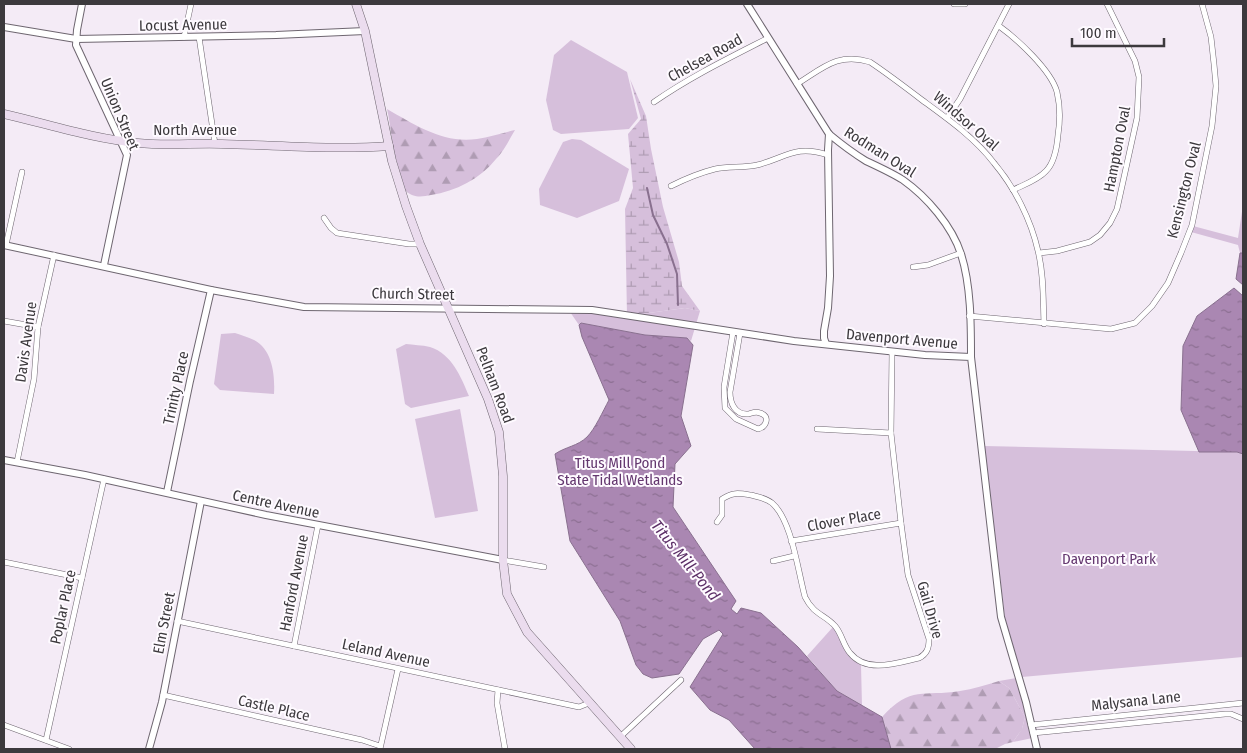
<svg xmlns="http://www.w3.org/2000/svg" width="1247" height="753" font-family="'Fira Sans Condensed',sans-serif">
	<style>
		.green { fill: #d6bfdb }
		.forest { fill: url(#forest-firs) }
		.wetland { fill: url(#wetland-marsh) }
		.water { fill: url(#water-ripples); stroke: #89708f }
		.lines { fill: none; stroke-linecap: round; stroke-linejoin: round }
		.stream { stroke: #89708f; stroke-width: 2 }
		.minor-casing { stroke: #6e6670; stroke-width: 6 }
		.tertiary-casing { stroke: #6e6670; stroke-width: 8 }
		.secondary-casing { stroke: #6e6670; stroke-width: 9 }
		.minor { stroke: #fff; stroke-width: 5 }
		.tertiary { stroke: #fff; stroke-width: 6 }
		.secondary { stroke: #ebdcee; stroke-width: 8 }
		.labels { text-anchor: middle; stroke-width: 4; stroke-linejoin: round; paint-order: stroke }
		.street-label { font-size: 15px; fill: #3c393d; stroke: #fefaff }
		.park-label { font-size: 15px; fill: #64376f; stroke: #fefaff }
		.water-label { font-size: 16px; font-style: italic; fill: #5c2f67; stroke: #fefaff }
	</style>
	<defs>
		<pattern id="forest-firs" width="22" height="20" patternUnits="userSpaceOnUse" patternTransform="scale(1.25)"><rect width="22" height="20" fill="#d6bfdb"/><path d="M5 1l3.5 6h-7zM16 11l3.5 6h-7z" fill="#af9cb3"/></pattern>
		<pattern id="wetland-marsh" width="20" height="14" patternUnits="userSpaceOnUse" patternTransform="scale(1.25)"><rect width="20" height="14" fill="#d6bfdb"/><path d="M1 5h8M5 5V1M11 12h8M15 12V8" fill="none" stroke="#af9cb3"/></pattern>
		<pattern id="water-ripples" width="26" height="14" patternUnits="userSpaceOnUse" patternTransform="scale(1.25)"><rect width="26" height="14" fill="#aa87b2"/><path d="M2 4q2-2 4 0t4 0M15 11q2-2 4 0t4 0" fill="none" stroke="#8c6f92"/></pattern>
	</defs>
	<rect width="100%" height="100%" fill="#f4ebf6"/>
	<g class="green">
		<polygon points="571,40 627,72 638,118 629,129 561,134 553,130 546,100 554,55"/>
		<polygon points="572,139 581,140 629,169 619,201 577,218 540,205 539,189 563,142"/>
		<polygon points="1243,205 1243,253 1240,253 1238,245 1191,232 1193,226 1238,238"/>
		<polygon points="685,308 700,311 691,341 687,338 645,335 581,323 579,325 568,309 627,316"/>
		<path d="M 235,333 C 241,335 248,337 254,340 C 273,350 275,376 274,394 L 220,390 L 214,384 L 221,334 Z"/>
		<path d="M 406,344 C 413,345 422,345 430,347 C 452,354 461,377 469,396 L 411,408 L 405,404 L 396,349 Z"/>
		<polygon points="460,409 478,511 435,518 415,419"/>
		<polygon points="984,446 1237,452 1243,454 1243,657 1022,677 1037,737 1013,742 1022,729 1025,717 1009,688 999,681 1022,677 1005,618"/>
		<polygon points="833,627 838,633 847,652 861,665 862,706 837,691 807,656"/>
	</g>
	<g class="forest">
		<path d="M 387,109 C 415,125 444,144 477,139 C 490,137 502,133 515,130 C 509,140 504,151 496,159 C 480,179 456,191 431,195 C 422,197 413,198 406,191 C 394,177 392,129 387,109 Z"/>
		<path d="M 999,681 L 1009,688 L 1025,717 L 1022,729 L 1013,742 L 1005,744 L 995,749 L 891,749 L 882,717 C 911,685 923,697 960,691 C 973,689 986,685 999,681 Z"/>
	</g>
	<polygon class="wetland" points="630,79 646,116 651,149 663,207 679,262 682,286 700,311 685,308 627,316 625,209 633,188 628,134 641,119"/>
	<g class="water">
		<polygon points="1240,253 1243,253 1243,285 1236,279"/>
		<polygon points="1234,288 1243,296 1243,454 1237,452 1199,452 1181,410 1183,346 1197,316"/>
		<path d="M 581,323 L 645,335 L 687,338 L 693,345 L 681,416 L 691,446 L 675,464 L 673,507 L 736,601 L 731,609 L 737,614 L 741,608 L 761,613 L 798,647 L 837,691 L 882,717 L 891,749 L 755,749 L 729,720 L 710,710 L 690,687 L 723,634 L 719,630 L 703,639 L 679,674 L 652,678 L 643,674 L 636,665 L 620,621 L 570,541 L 555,454 C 565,447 578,446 587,437 C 595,429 603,411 609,400 L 582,337 L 579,325 Z"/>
	</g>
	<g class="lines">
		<polyline class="stream" points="647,188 653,215 667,244 677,274 678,305"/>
		<g class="minor-casing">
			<g id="minor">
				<polyline points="954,4 965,4"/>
				<path d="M 999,26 C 1017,39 1051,70 1057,92 C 1060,105 1060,122 1058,135 C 1057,147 1055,162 1046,171 C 1038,180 1023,185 1013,190"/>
				<polyline points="184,37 191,4"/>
				<polyline points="199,37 215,144"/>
				<path d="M 797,84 C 823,68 838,52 870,62 C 888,74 905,87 922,100 C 948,119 975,138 994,163 C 1015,188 1031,220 1038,251 C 1044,275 1043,300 1044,324"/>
				<path d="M 654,102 C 690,77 729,58 768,38"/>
				<polyline points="947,118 960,99 1009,4"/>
				<path d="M 671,186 C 685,179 699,173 715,169 C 729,166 743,168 757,165 C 786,158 795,144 828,155"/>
				<polyline points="324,218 331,228 337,233 409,244 420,244"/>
				<polyline points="6,245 22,172"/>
				<polyline points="1039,253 1057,251 1090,242 1100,235 1110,223 1117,209 1137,118 1139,77 1135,61 1107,4"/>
				<polyline points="913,267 928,265 961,253"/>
				<polyline points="969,316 1111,329 1135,323 1152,306 1168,283 1181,253 1192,225 1212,126 1216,86 1214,64 1211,37 1202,4"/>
				<polyline points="4,321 38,327"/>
				<path d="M 733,332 L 724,387 L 725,408 L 736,419 L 758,429 C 766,427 771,416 760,413 C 756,411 752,413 748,414 C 735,415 730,403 730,392 L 740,333"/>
				<polyline points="817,429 891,433"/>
				<polyline points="17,462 34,379 38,327 54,255"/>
				<path d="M 717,522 L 722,515 L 722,499 C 733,492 738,493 751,495 C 758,497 766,498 772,503 C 792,520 798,572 805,597 C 814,615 824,614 835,626 C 842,634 843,645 850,653 C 867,674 897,663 919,658 C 927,654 929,648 929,639 L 908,575 L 901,523 L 891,433 L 892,352"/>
				<polyline points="791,541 901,523"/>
				<polyline points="503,560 544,567"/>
				<polyline points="773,561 794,556"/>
				<polyline points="4,562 82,578"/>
				<polyline points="177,621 579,707 589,703"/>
				<polyline points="294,646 318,525"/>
				<polyline points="498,690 497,703 505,749"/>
				<polyline points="163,695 362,740 380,746"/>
				<polyline points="4,725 69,749"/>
				<polyline points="1031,725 1243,703"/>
				<polyline points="1033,733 1225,714 1231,714 1243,719"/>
				<polyline points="620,737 681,680"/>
				<polyline points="46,740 104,479"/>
				<polyline points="380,749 398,669"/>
			</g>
		</g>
		<g class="tertiary-casing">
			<g id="tertiary">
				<polyline points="82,4 77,30 76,45 127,155 104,265"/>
				<path d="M 747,4 L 829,134 C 841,144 853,153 866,161 C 879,167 892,173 903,180 C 927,197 952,226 961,254 C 971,285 971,324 971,357"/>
				<polyline points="4,27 76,39 276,35 365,31"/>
				<polyline points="4,245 211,290 304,307 592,310 794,341 925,355 971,357 1001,617 1026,702 1037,749"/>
				<polyline points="826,344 824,338 824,331 828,308 830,276 828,150 829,134"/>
				<polyline points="4,460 85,475 266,515 503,560"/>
				<polyline points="167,492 190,381 211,290"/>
				<polyline points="149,749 162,702 201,501"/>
			</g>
		</g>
		<g class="secondary-casing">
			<g id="secondary">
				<polyline points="356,4 365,31 392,161 406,206 420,244 488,399 499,432 503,476 503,560 507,594 527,632 631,749"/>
				<path d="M 4,114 C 48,124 93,139 138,143 C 166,146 194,143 222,144 C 277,145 334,150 389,146"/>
			</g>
		</g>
		<use href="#minor" class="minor"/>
		<use href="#tertiary" class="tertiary"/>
		<use href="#secondary" class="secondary"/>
	</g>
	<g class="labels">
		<g class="street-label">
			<text transform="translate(183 25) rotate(-1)" y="5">Locust Avenue</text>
			<text transform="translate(705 58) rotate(-29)" y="5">Chelsea Road</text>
			<text transform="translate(120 114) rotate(67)" y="5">Union Street</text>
			<text transform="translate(966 121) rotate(41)" y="5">Windsor Oval</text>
			<text x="195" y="135">North Avenue</text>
			<text transform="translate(1117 149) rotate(-79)" y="5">Hampton Oval</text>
			<text transform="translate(880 152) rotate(32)" y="5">Rodman Oval</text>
			<text transform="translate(1184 190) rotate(-76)" y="5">Kensington Oval</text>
			<text transform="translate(413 294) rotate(1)" y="5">Church Street</text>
			<text transform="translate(902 339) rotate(5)" y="5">Davenport Avenue</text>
			<text transform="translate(26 342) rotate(-82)" y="5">Davis Avenue</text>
			<text transform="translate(495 385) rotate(69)" y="5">Pelham Road</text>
			<text transform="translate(176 388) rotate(-78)" y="5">Trinity Place</text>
			<text transform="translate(276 504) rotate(12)" y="5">Centre Avenue</text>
			<text transform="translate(844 520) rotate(-10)" y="5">Clover Place</text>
			<text transform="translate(294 583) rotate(-79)" y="5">Hanford Avenue</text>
			<text transform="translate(63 607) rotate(-78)" y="5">Poplar Place</text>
			<text transform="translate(930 610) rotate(74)" y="5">Gail Drive</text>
			<text transform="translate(164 623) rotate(-79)" y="5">Elm Street</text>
			<text transform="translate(386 653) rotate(12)" y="5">Leland Avenue</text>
			<text transform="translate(1136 701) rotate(-6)" y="5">Malysana Lane</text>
			<text transform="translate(274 708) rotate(13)" y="5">Castle Place</text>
		</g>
		<g class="park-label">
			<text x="620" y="468">Titus Mill Pond<tspan x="620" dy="17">State Tidal Wetlands</tspan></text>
			<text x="1109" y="564">Davenport Park</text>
		</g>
		<g class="water-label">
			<text transform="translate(686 560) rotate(51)" y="6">Titus Mill-Pond</text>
		</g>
	</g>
	<rect width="1247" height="753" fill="none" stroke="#3c393d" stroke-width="10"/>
	<path d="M1072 38v8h92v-8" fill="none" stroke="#3c393d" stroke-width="2.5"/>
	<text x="1080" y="38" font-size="15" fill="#3c393d" stroke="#fefaff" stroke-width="4" paint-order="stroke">100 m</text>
</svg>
